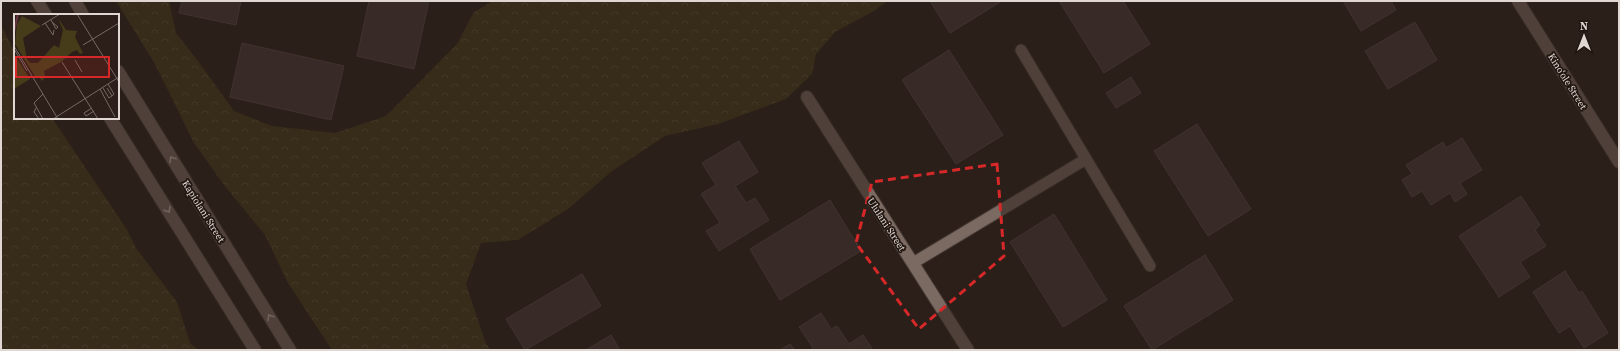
<svg xmlns="http://www.w3.org/2000/svg" width="1620" height="351" font-family="'Source Serif 4',serif">
	<style>
		.forest { fill: url(#forest-crowns) }
		.building { fill: #483836; stroke: #5b4a48 }
		.lines { fill: none; stroke-linecap: round; stroke-linejoin: round }
		.service-casing { stroke: #453a35; stroke-width: 13 }
		.minor-casing { stroke: #453a35; stroke-width: 14 }
		.tertiary-casing { stroke: #453a35; stroke-width: 14 }
		.service { stroke: #7a6a62; stroke-width: 11 }
		.minor { stroke: #7a6a62; stroke-width: 12 }
		.tertiary { stroke: #7a6a62; stroke-width: 12 }
		.oneway { stroke: #c1b6b0 }
		.marked { fill: none; stroke: #d62828; stroke-width: 3; stroke-dasharray: 8 5; stroke-linejoin: round }
		.labels { text-anchor: middle; stroke-width: 3.5; stroke-linejoin: round; paint-order: stroke }
		.street-label { font-size: 10px; fill: #e0d7d2; stroke: #221610 }
		.inset-river { fill: none; stroke: #673541; stroke-width: 2 }
		.inset-road { fill: none; stroke: #746963; stroke-width: 1 }
		.view { fill: #d62828; fill-opacity: 0.15; stroke: #d62828; stroke-width: 2 }
		.inset-edge { fill: none; stroke: #e0d7d2; stroke-width: 2 }
	</style>
	<defs>
		<pattern id="forest-crowns" width="20" height="18" patternUnits="userSpaceOnUse"><rect width="20" height="18" fill="#463c1a"/><path d="M2 6a3 3 0 1 1 6 0M12 15a3 3 0 1 1 6 0" fill="none" stroke="#60573a"/></pattern>
	</defs>
	<rect width="100%" height="100%" fill="#2c1f19"/>
	<g class="forest">
		<polygon points="116,1 169,1 176,33 198,61 234,111 272,126 335,133 386,116 457,44 474,12 493,1 887,1 874,11 835,32 816,54 812,74 786,99 718,124 665,136 612,171 568,209 518,240 481,243 466,284 486,344 491,350 332,350 288,283 265,235 224,185 194,143 155,64"/>
		<polygon points="1,25 15,52 15,118 52,118 126,228 136,248 177,302 190,343 198,350 1,350"/>
	</g>
	<g class="building">
		<polygon points="182,1 241,1 236,25 179,13"/>
		<polygon points="369,1 429,1 414,69 357,56"/>
		<polygon points="930,1 1002,1 950,33"/>
		<polygon points="1059,1 1123,1 1150,44 1104,73"/>
		<polygon points="1343,1 1391,1 1396,10 1361,31"/>
		<polygon points="1415,22 1437,60 1388,89 1365,51"/>
		<polygon points="242,43 344,66 331,120 230,97"/>
		<polygon points="949,50 1003,135 956,164 902,80"/>
		<polygon points="1131,77 1141,93 1116,108 1106,93"/>
		<polygon points="1197,124 1251,209 1208,236 1154,151"/>
		<polygon points="1462,138 1482,170 1460,183 1467,194 1455,202 1450,193 1431,205 1422,191 1412,197 1402,180 1412,174 1406,165 1443,142 1446,148"/>
		<polygon points="739,141 758,172 735,186 746,203 755,198 769,220 719,251 706,231 720,223 701,194 716,185 702,163"/>
		<polygon points="1521,196 1540,225 1535,230 1546,246 1520,262 1530,277 1499,297 1459,236"/>
		<polygon points="830,200 861,251 780,300 750,249"/>
		<polygon points="1054,214 1107,300 1063,327 1010,242"/>
		<polygon points="1205,255 1233,300 1152,350 1124,306"/>
		<polygon points="1565,271 1579,293 1582,291 1608,333 1584,348 1570,326 1559,333 1533,292"/>
		<polygon points="582,274 601,306 525,350 506,319"/>
		<polygon points="821,313 831,329 837,326 849,344 863,335 873,350 810,350 813,348 799,327"/>
		<polygon points="611,335 620,350 586,350"/>
		<polygon points="790,344 795,350 780,350"/>
	</g>
	<g class="lines">
		<g class="service-casing">
			<g id="service">
				<polyline points="1021,50 1150,266"/>
				<polyline points="913,263 1086,159"/>
			</g>
		</g>
		<g class="minor-casing">
			<polyline id="minor" points="807,97 968,350"/>
		</g>
		<g class="tertiary-casing">
			<g id="tertiary">
				<polyline points="37,1 46,15"/>
				<polyline points="75,1 83,15"/>
				<polyline points="1518,1 1619,162"/>
				<polyline points="118,71 290,350"/>
				<polyline points="110,118 255,350"/>
			</g>
		</g>
		<use href="#service" class="service"/>
		<use href="#minor" class="minor"/>
		<use href="#tertiary" class="tertiary"/>
	</g>
	<defs><path id="oneway-chevron" d="M-2-3.5L2.5 0L-2 3.5" fill="none" stroke-width="1.6" stroke-linecap="round" stroke-linejoin="round"/></defs>
	<g class="oneway">
		<use href="#oneway-chevron" transform="translate(172 159) rotate(-122)"/>
		<use href="#oneway-chevron" transform="translate(168 210) rotate(58)"/>
		<use href="#oneway-chevron" transform="translate(270 317) rotate(-122)"/>
	</g>
	<path d="M0 0H1620V351H0ZM 997,164 L 1004,256 L 919,329 L 856,243 L 872,182 Z" fill="#2c1f19" fill-opacity=".55" fill-rule="evenodd"/>
	<path class="marked" d="M 997,164 L 1004,256 L 919,329 L 856,243 L 872,182 Z"/>
	<g class="labels">
		<g class="street-label">
			<text transform="translate(1568 81) rotate(58)" y="4">Kinoʻole Street</text>
			<text transform="translate(204 211) rotate(58)" y="4">Kapiolani Street</text>
			<text transform="translate(887 224) rotate(57)" y="4">Ululani Street</text>
		</g>
	</g>
	<g transform="translate(14 14)">
		<rect width="105" height="105" fill="#2c1f19"/>
		<path d="M 8,2 L 27,12 L 9,24 L 13,45 L 16,49 L 24,49 L 40,31 L 45,34 L 49,16 L 44,4 L 52,16 L 63,17 L 61,23 L 69,39 L 66,40 L 63,36 L 58,38 L 47,48 L 30,57 L 31,63 L 28,67 L 25,63 L 22,64 L 1,30 L 3,10 ZM 0,40 L 16,65 L 0,75 Z" fill="#463c1a"/>
		<path class="inset-river" d="M 0,18 L 4,0"/>
		<path class="inset-road" d="M 63,0 L 105,68M 37,6 L 42,15 L 44,13 L 38,8M 31,9 L 39,21 L 40,16M 28,11 L 46,0M 69,31 L 105,9M 0,32 L 44,105M 0,35 L 13,57M 61,46 L 68,58M 48,48 L 84,105M 94,70 L 100,80 L 98,82M 89,74 L 95,84 L 98,82 L 93,74M 86,75 L 101,103M 22,94 L 20,98 L 25,105M 78,94 L 70,99 L 72,102 L 80,97M 29,105 L 20,89 L 29,80M 39,105 L 105,63"/>
		<path class="view" d="M 2,43 L 95,43 L 95,63 L 2,63 Z"/>
		<rect width="105" height="105" class="inset-edge"/>
	</g>
	<rect width="1620" height="351" fill="none" stroke="#e0d7d2" stroke-width="4"/>
	<g transform="translate(1584 36)" stroke="#221610" stroke-width="3" paint-order="stroke">
	<path d="M0-3L7 15L0 10L-7 15Z" fill="#e0d7d2"/>
	<text y="-6" font-size="11" font-weight="bold" text-anchor="middle" fill="#e0d7d2">N</text>
	</g>
</svg>
